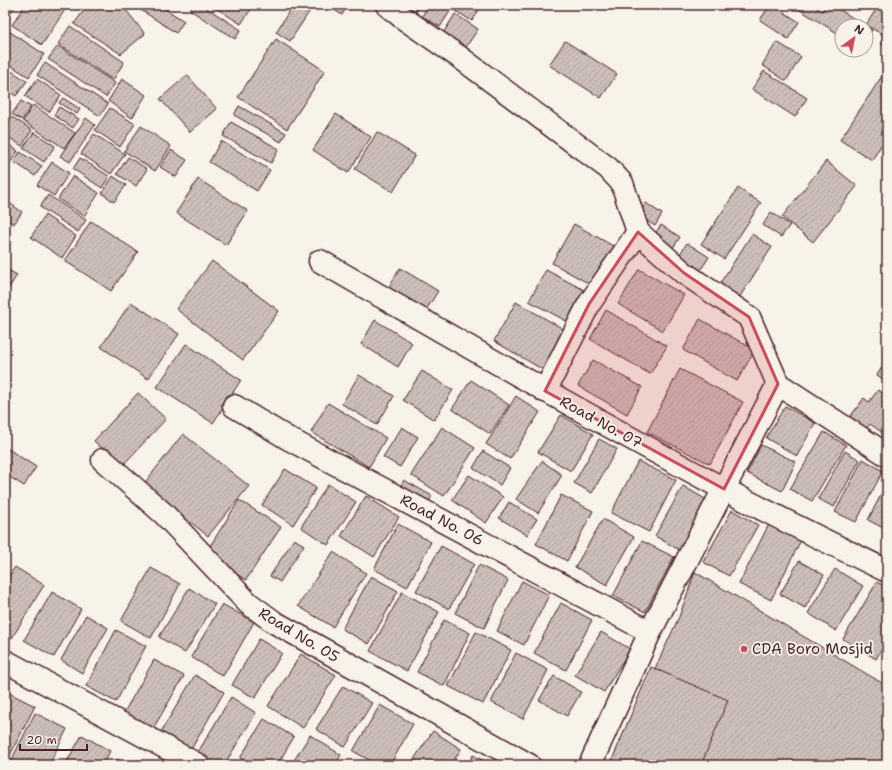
<svg xmlns="http://www.w3.org/2000/svg" width="892" height="770" font-family="'Shantell Sans',sans-serif">
	<style>
		.building { fill: url(#building-hatch); stroke: #4a1f2b }
		.lines { fill: none; stroke-linecap: round; stroke-linejoin: round }
		.minor-casing { stroke: #4a1f2b; stroke-width: 25 }
		.minor { stroke: #f7f3e8; stroke-width: 22 }
		.marked { fill: #d1495b; fill-opacity: 0.2; stroke: #d1495b; stroke-width: 3; stroke-linejoin: round }
		.poi-dot { fill: #d1495b; stroke: #f7f3e8; stroke-width: 1.5 }
		.labels { text-anchor: middle; stroke-width: 3.5; stroke-linejoin: round; paint-order: stroke }
		.street-label { font-size: 15px; fill: #4a1f2b; stroke: #f7f3e8 }
		.poi-label { font-size: 15px; fill: #4a1f2b; stroke: #f7f3e8; text-anchor: start }
	</style>
	<defs>
		<pattern id="building-hatch" width="6" height="6" patternUnits="userSpaceOnUse"><rect width="6" height="6" fill="#ccbfb9"/><path d="M-1 1l2-2M0 6l6-6M5 7l2-2" fill="none" stroke="#b1a49f"/></pattern>
	</defs>
	<rect width="100%" height="100%" fill="#f7f3e8"/>
	<filter id="ink" filterUnits="userSpaceOnUse"><feTurbulence type="fractalNoise" baseFrequency=".025" numOctaves="2"/><feDisplacementMap in="SourceGraphic" scale="8" xChannelSelector="R" yChannelSelector="G"/><feConvolveMatrix kernelMatrix="1 2 1 2 8 2 1 2 1" color-interpolation-filters="sRGB"/></filter>
	<g filter="url(#ink)">
		<g class="building">
			<polygon points="5,5 17,5 6,17 5,16"/>
			<polygon points="25,5 68,5 42,45 12,25"/>
			<polygon points="88,5 122,5 145,34 121,54 74,24"/>
			<polygon points="145,5 159,5 184,21 176,33 141,10"/>
			<polygon points="193,5 202,5 241,30 235,39 190,10"/>
			<polygon points="211,5 245,5 251,9 241,24"/>
			<polygon points="293,5 304,5 311,9 290,41 276,32"/>
			<polygon points="327,5 337,5 345,10 342,15"/>
			<polygon points="406,5 420,5 416,12"/>
			<polygon points="429,5 454,5 440,27 422,16"/>
			<polygon points="460,5 482,5 472,21 456,11"/>
			<polygon points="770,5 773,5 799,22 788,39 760,20"/>
			<polygon points="792,5 812,5 822,11 826,5 832,5 866,26 842,26 842,36"/>
			<polygon points="879,5 887,5 887,47 880,43 885,36 866,25"/>
			<polygon points="455,14 478,29 464,50 442,35"/>
			<polygon points="70,26 124,62 113,80 58,44"/>
			<polygon points="866,26 872,30 866,40"/>
			<polygon points="7,30 44,54 29,77 5,62 5,33"/>
			<polygon points="276,39 325,71 287,129 238,97"/>
			<polygon points="565,41 617,74 601,98 549,65"/>
			<polygon points="777,42 801,57 786,81 762,65"/>
			<polygon points="58,46 115,83 106,97 48,59"/>
			<polygon points="45,63 108,104 100,116 37,75"/>
			<polygon points="5,67 27,81 16,96 5,89"/>
			<polygon points="764,71 807,98 795,117 752,89"/>
			<polygon points="187,75 217,109 190,132 160,99"/>
			<polygon points="882,76 887,79 887,136 872,160 840,140"/>
			<polygon points="37,79 61,95 49,112 25,96"/>
			<polygon points="122,79 146,95 132,118 108,101"/>
			<polygon points="63,98 80,109 77,114 59,103"/>
			<polygon points="21,101 31,107 22,120 12,114"/>
			<polygon points="33,105 75,133 64,148 23,121"/>
			<polygon points="239,106 286,133 281,142 234,115"/>
			<polygon points="59,107 79,119 73,128 54,115"/>
			<polygon points="110,108 135,124 120,147 95,130"/>
			<polygon points="336,114 371,137 348,173 313,150"/>
			<polygon points="12,117 32,130 22,146 5,135 5,127"/>
			<polygon points="86,118 95,125 70,162 60,156"/>
			<polygon points="231,122 279,149 271,163 223,136"/>
			<polygon points="141,126 171,146 155,171 124,151"/>
			<polygon points="34,132 55,146 44,162 23,148"/>
			<polygon points="377,132 415,155 393,192 355,169"/>
			<polygon points="94,134 125,154 111,174 81,154"/>
			<polygon points="221,141 270,170 257,191 209,162"/>
			<polygon points="5,142 18,151 5,171"/>
			<polygon points="171,150 187,160 176,177 160,167"/>
			<polygon points="20,152 42,166 35,176 14,162"/>
			<polygon points="128,157 147,169 136,186 117,174"/>
			<polygon points="80,158 109,176 102,188 73,169"/>
			<polygon points="826,161 857,186 813,242 782,217"/>
			<polygon points="52,162 69,173 54,196 37,185"/>
			<polygon points="73,176 99,193 84,216 58,199"/>
			<polygon points="113,176 126,185 114,202 102,193"/>
			<polygon points="198,179 248,211 226,245 176,213"/>
			<polygon points="738,188 761,203 724,259 701,244"/>
			<polygon points="48,195 86,220 78,232 40,207"/>
			<polygon points="8,202 22,212 14,224 5,218 5,207"/>
			<polygon points="646,203 662,214 655,226 638,215"/>
			<polygon points="771,212 790,225 781,237 763,225"/>
			<polygon points="45,215 76,236 62,258 31,237"/>
			<polygon points="91,221 138,252 111,291 65,261"/>
			<polygon points="574,224 615,247 593,286 552,263"/>
			<polygon points="661,225 680,237 673,248 654,235"/>
			<polygon points="752,234 772,247 737,301 717,288"/>
			<polygon points="687,243 709,257 700,271 678,257"/>
			<polygon points="212,261 279,311 243,360 176,309"/>
			<polygon points="5,268 17,275 5,294"/>
			<polygon points="400,268 438,291 423,315 386,292"/>
			<polygon points="639,269 684,295 663,331 618,304"/>
			<polygon points="546,270 586,291 570,323 529,301"/>
			<polygon points="131,302 179,334 148,379 101,347"/>
			<polygon points="516,302 567,331 545,371 494,341"/>
			<polygon points="606,310 667,346 650,374 590,339"/>
			<polygon points="700,319 755,350 737,381 683,350"/>
			<polygon points="375,320 412,343 398,367 361,344"/>
			<polygon points="186,344 241,380 213,423 157,387"/>
			<polygon points="593,360 642,387 627,414 578,386"/>
			<polygon points="887,360 887,382 877,375"/>
			<polygon points="680,369 743,402 710,464 647,432"/>
			<polygon points="422,371 453,390 434,420 403,400"/>
			<polygon points="359,375 394,396 377,425 342,404"/>
			<polygon points="471,380 509,405 490,434 452,409"/>
			<polygon points="878,390 887,396 887,436 870,424 863,433 847,421 864,398 869,402"/>
			<polygon points="138,393 166,419 121,467 94,441"/>
			<polygon points="516,396 540,412 510,459 486,444"/>
			<polygon points="328,403 386,438 369,467 311,432"/>
			<polygon points="785,406 815,423 797,456 766,438"/>
			<polygon points="561,415 593,434 571,471 538,452"/>
			<polygon points="402,427 418,437 400,467 383,457"/>
			<polygon points="442,427 475,448 444,496 411,475"/>
			<polygon points="824,432 846,445 812,501 790,489"/>
			<polygon points="183,434 249,486 208,536 143,485"/>
			<polygon points="599,439 617,449 592,493 574,483"/>
			<polygon points="761,445 796,462 782,491 747,473"/>
			<polygon points="5,447 36,467 24,486 5,474"/>
			<polygon points="483,451 510,468 500,485 473,468"/>
			<polygon points="845,451 860,460 834,507 818,499"/>
			<polygon points="863,459 883,471 856,522 835,512"/>
			<polygon points="542,461 562,475 538,513 516,499"/>
			<polygon points="638,461 676,480 649,532 611,513"/>
			<polygon points="285,469 316,488 293,525 262,505"/>
			<polygon points="469,475 503,497 486,523 452,500"/>
			<polygon points="404,480 432,496 426,506 398,490"/>
			<polygon points="887,483 887,530 868,520"/>
			<polygon points="328,484 356,502 328,545 301,527"/>
			<polygon points="683,486 712,503 683,552 655,536"/>
			<polygon points="561,495 593,511 567,561 536,544"/>
			<polygon points="366,496 399,517 374,557 341,536"/>
			<polygon points="239,500 281,527 246,580 205,554"/>
			<polygon points="509,502 537,519 527,535 499,518"/>
			<polygon points="732,510 758,525 729,576 703,562"/>
			<polygon points="603,519 634,537 607,585 575,567"/>
			<polygon points="770,522 802,538 771,600 739,584"/>
			<polygon points="398,524 431,542 407,587 374,569"/>
			<polygon points="294,539 304,545 280,582 270,576"/>
			<polygon points="642,541 674,557 645,612 613,596"/>
			<polygon points="441,546 474,564 449,609 416,591"/>
			<polygon points="333,552 366,573 333,627 298,606"/>
			<polygon points="799,561 824,575 805,608 780,594"/>
			<polygon points="479,565 508,580 484,628 455,613"/>
			<polygon points="15,567 44,585 12,638 5,633 5,582"/>
			<polygon points="151,568 180,584 151,638 121,621"/>
			<polygon points="835,569 863,586 836,631 808,613"/>
			<polygon points="695,572 887,686 887,765 610,765 679,617"/>
			<polygon points="371,576 398,591 369,644 342,629"/>
			<polygon points="522,581 549,595 524,645 497,631"/>
			<polygon points="877,582 887,588 887,640 876,659 843,639"/>
			<polygon points="189,588 215,604 185,653 159,637"/>
			<polygon points="52,592 81,609 54,657 24,640"/>
			<polygon points="402,592 439,612 407,671 370,651"/>
			<polygon points="561,603 592,620 566,670 534,653"/>
			<polygon points="222,604 254,622 223,676 191,657"/>
			<polygon points="86,615 108,628 82,673 61,660"/>
			<polygon points="444,620 470,633 444,686 417,672"/>
			<polygon points="116,630 146,646 116,702 86,686"/>
			<polygon points="476,632 511,650 483,704 448,686"/>
			<polygon points="601,632 630,649 604,692 575,675"/>
			<polygon points="259,639 282,653 255,698 232,685"/>
			<polygon points="516,653 548,670 523,719 491,702"/>
			<polygon points="301,654 336,675 303,728 268,706"/>
			<polygon points="154,660 184,676 151,732 122,716"/>
			<polygon points="651,667 728,700 701,765 623,765 612,760"/>
			<polygon points="195,675 224,692 189,753 159,735"/>
			<polygon points="554,676 581,692 567,716 539,700"/>
			<polygon points="343,686 372,703 345,747 316,729"/>
			<polygon points="5,691 35,706 7,761 5,760"/>
			<polygon points="231,697 256,713 224,765 215,765 197,754"/>
			<polygon points="380,705 413,724 390,765 378,765 353,751"/>
			<polygon points="35,713 67,729 49,765 9,765"/>
			<polygon points="264,719 294,737 277,765 252,765 240,758"/>
			<polygon points="433,731 461,749 451,765 410,765"/>
			<polygon points="82,735 110,751 103,765 65,765"/>
			<polygon points="310,735 341,755 335,765 291,765"/>
			<polygon points="473,755 491,765 467,765"/>
			<polygon points="117,759 128,765 114,765"/>
		</g>
		<g class="lines">
			<g class="minor-casing">
				<g id="minor">
					<polyline points="387,5 403,18 458,56 608,168 622,183 638,232 684,273 749,317 778,384 887,455"/>
					<path d="M 320,261 C 453,338 586,415 722,488 C 776,517 832,544 887,571"/>
					<polyline points="545,391 589,304 638,232"/>
					<polyline points="234,406 289,439 650,632"/>
					<polyline points="103,460 164,514 248,603 274,622 529,765"/>
					<polyline points="5,661 198,765"/>
					<polyline points="590,765 650,632 778,384"/>
				</g>
			</g>
			<use href="#minor" class="minor"/>
		</g>
	</g>
	<path class="marked" d="M 638,232 L 684,273 L 749,317 L 778,384 L 724,489 L 545,391 L 589,304 Z"/>
	<circle class="poi-dot" cx="744" cy="649" r="4"/>
	<g class="labels">
		<g class="street-label">
			<text transform="translate(601 422) rotate(29)" y="5">Road No. 07</text>
			<text transform="translate(442 520) rotate(28)" y="5">Road No. 06</text>
			<text transform="translate(299 635) rotate(31)" y="5">Road No. 05</text>
		</g>
		<g class="poi-label">
			<text x="752" y="654">CDA Boro Mosjid</text>
		</g>
	</g>
	<rect width="892" height="770" fill="none" stroke="#f7f3e8" stroke-width="20"/>
	<rect x="10" y="10" width="872" height="750" fill="none" stroke="#4a1f2b" stroke-width="1.5" filter="url(#ink)"/>
	<g transform="translate(854 38) rotate(33)"><circle r="19" fill="#f7f3e8" stroke="#b29e9c"/>
	<path d="M0-3L7 15L0 10L-7 15Z" fill="#d1495b"/>
	<text y="-6" font-size="11" font-weight="bold" text-anchor="middle" fill="#4a1f2b">N</text>
	</g>
	<path d="M20 744v6h67v-6" fill="none" stroke="#4a1f2b" stroke-width="2"/>
	<text x="26" y="744" font-size="12" fill="#4a1f2b" stroke="#f7f3e8" stroke-width="3" paint-order="stroke">20 m</text>
</svg>
